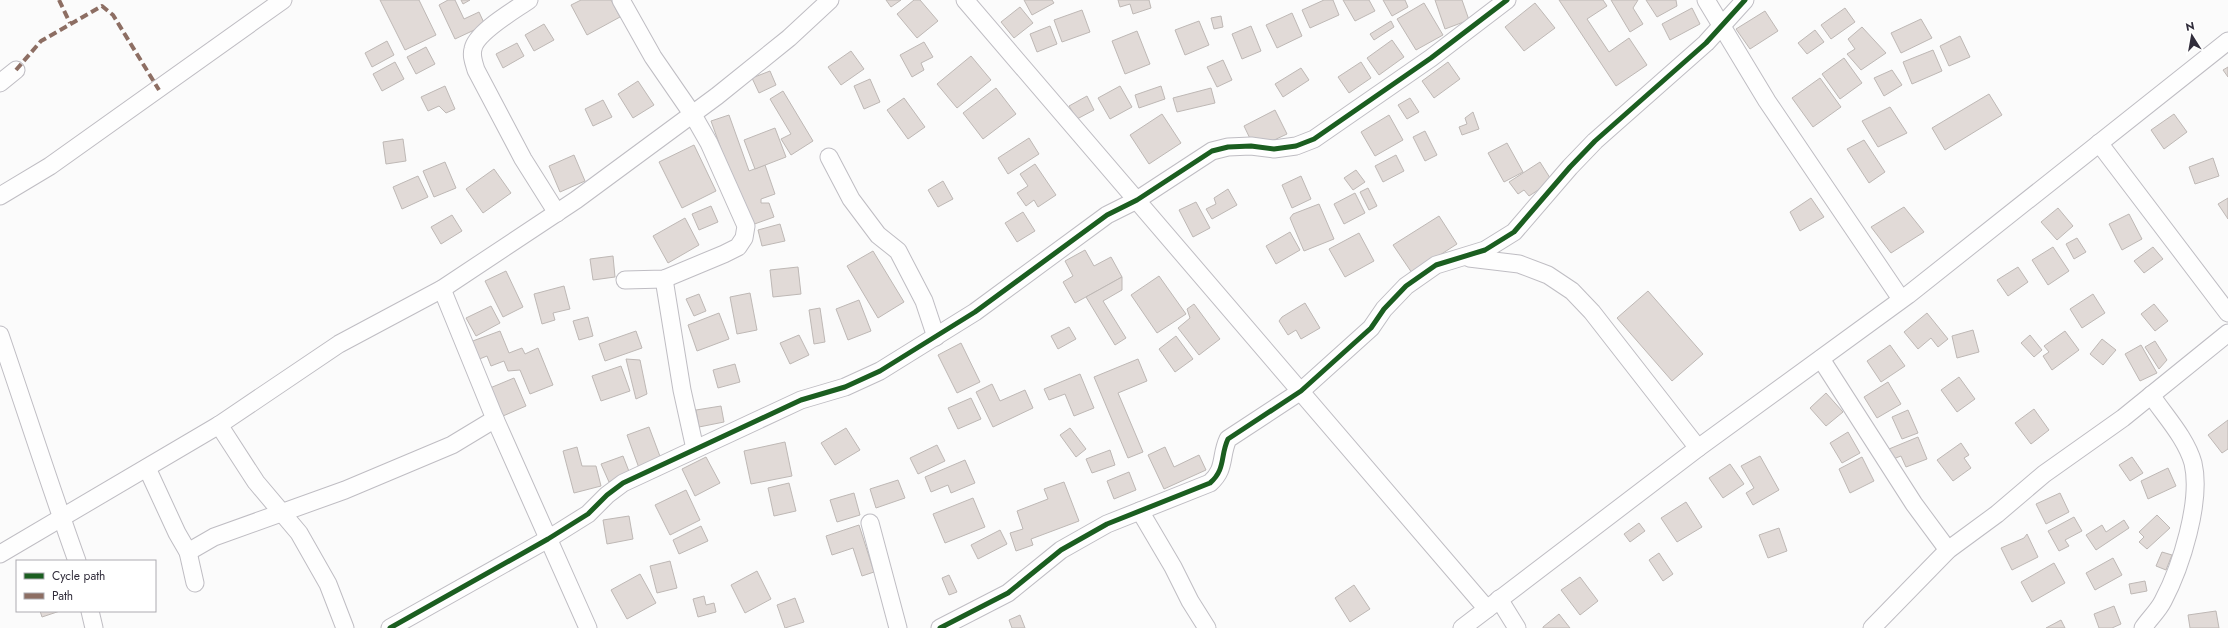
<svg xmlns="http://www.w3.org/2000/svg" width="2228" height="628" font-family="Jost,sans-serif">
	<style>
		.building { fill: #e1dad7; stroke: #beb8b5 }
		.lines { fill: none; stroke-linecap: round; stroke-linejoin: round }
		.street-casing { stroke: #bfbdc3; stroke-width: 19 }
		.street { stroke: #fefefe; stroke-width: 17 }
		.quiet { stroke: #8d6e63; stroke-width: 4; stroke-dasharray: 8 4; stroke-linecap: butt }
		.cycleway-casing { stroke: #fff; stroke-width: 8 }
		.cycleway { stroke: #1b5e20; stroke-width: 5 }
	</style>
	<rect width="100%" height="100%" fill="#fbfbfb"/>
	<g class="building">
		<polygon points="380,0 419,0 436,35 405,50"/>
		<polygon points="448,0 455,0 464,19 479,12 485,25 455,39 439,5"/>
		<polygon points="461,0 470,0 463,4"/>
		<polygon points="581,0 611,0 620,17 587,35 571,5"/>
		<polygon points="886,0 901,0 891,7"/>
		<polygon points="914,0 920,0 938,21 917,38 897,14"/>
		<polygon points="1024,0 1052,0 1054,3 1032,15"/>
		<polygon points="1118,0 1149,0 1151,8 1133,14 1130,4 1120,7"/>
		<polygon points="1324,0 1333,0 1339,15 1310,28 1302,10"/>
		<polygon points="1343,0 1369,0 1375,11 1355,21"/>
		<polygon points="1383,0 1405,0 1408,7 1392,16"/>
		<polygon points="1435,0 1462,0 1469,20 1445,29"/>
		<polygon points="1559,0 1603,0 1607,6 1587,19 1609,52 1629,38 1647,65 1616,86"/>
		<polygon points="1611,0 1638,0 1633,8 1643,24 1630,32"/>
		<polygon points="1646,0 1676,0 1677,6 1657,17"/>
		<polygon points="1424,3 1443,35 1416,50 1397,19"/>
		<polygon points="1535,3 1555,28 1524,51 1505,27"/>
		<polygon points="1020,7 1033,23 1014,38 1001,22"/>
		<polygon points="1692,8 1700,24 1670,40 1662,24"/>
		<polygon points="1845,8 1855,22 1831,39 1821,25"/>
		<polygon points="1082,10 1090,32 1062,42 1054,20"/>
		<polygon points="1765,11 1778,31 1750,49 1736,29"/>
		<polygon points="1292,13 1302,36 1277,48 1266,25"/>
		<polygon points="1221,16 1223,27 1214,29 1211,18"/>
		<polygon points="1921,19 1932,38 1901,53 1891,33"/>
		<polygon points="1199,21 1209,45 1185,55 1175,30"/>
		<polygon points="1391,21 1394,27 1374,40 1370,34"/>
		<polygon points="544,24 554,40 534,51 525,35"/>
		<polygon points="1050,26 1057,44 1037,52 1030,34"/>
		<polygon points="1251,26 1261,51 1242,59 1232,34"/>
		<polygon points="1862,27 1886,53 1861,70 1847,54 1855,49 1848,39"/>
		<polygon points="1815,30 1824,42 1807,54 1798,43"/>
		<polygon points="1137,31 1150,64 1125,74 1112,41"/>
		<polygon points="1960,36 1970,57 1949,66 1940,46"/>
		<polygon points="1392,40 1404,57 1379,75 1367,58"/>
		<polygon points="387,41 394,55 372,67 365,53"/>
		<polygon points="924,42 933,57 921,63 924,70 912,77 900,55"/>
		<polygon points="517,43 524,56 503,68 496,54"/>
		<polygon points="426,47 435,64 416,74 407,57"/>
		<polygon points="1933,50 1942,71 1912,84 1903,62"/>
		<polygon points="851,51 864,69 841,85 828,67"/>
		<polygon points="971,56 991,80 957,108 937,84"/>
		<polygon points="1844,58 1862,83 1840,99 1822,74"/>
		<polygon points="1223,60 1232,80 1217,87 1207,67"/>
		<polygon points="395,62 404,79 382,91 373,74"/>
		<polygon points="1361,62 1371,78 1349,93 1338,77"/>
		<polygon points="1448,62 1460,79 1434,98 1422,81"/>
		<polygon points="2228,67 2228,77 2223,70"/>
		<polygon points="1301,68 1309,80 1283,97 1275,84"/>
		<polygon points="1892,70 1902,85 1884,96 1874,78"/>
		<polygon points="770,71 776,85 759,93 752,78"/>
		<polygon points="1820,78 1841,107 1813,127 1792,98"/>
		<polygon points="870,79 880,102 864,109 854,86"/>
		<polygon points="638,81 654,105 633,118 618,94"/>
		<polygon points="445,86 455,109 446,113 439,106 428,111 421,97"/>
		<polygon points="1120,86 1132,107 1110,119 1098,98"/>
		<polygon points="1161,86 1165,99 1139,108 1135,95"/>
		<polygon points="996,88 1016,114 983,139 963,113"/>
		<polygon points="1211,88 1215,103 1177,112 1173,98"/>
		<polygon points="783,91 813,141 791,155 781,139 791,134 770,99"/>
		<polygon points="1989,94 2002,115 1945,150 1932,128"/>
		<polygon points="1087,96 1094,110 1077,119 1069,106"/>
		<polygon points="904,98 925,127 908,139 887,110"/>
		<polygon points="1410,98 1419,112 1407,119 1398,105"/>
		<polygon points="603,100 612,117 593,126 585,109"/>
		<polygon points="1890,107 1907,133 1878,147 1862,121"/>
		<polygon points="1275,110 1287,134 1255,149 1244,126"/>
		<polygon points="1473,112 1479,129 1462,135 1459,127 1467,124 1465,118"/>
		<polygon points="1162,114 1181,143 1149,164 1130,135"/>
		<polygon points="2174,114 2187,132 2164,149 2151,130"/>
		<polygon points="729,115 749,171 765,165 775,194 761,199 761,203 769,203 774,217 749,226 711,121"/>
		<polygon points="1389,115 1403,140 1375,156 1361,132"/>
		<polygon points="775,128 786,157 755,169 744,140"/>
		<polygon points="1425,131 1437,155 1425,161 1413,137"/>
		<polygon points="1029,138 1039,154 1008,174 998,158"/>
		<polygon points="403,139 406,161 386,164 383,142"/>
		<polygon points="1864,140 1885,172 1869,183 1847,149"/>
		<polygon points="1507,143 1523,172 1504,182 1488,153"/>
		<polygon points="694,145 716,191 682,208 659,162"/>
		<polygon points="574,155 585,181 560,192 549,166"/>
		<polygon points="1396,155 1404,171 1383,182 1375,166"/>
		<polygon points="2213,158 2219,176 2195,184 2189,167"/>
		<polygon points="445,162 456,188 434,197 423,171"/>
		<polygon points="1540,162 1552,181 1529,196 1524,190 1518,194 1509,182"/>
		<polygon points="1035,164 1056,195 1038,207 1034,200 1026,206 1017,193 1028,186 1020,174"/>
		<polygon points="494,169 511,193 483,213 466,189"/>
		<polygon points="1356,170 1365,182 1353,190 1344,178"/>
		<polygon points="418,176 428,197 402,209 393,187"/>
		<polygon points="1301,176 1311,199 1292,208 1282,185"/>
		<polygon points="943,181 953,199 938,207 928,190"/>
		<polygon points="1368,188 1377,206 1369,210 1360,192"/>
		<polygon points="1228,189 1237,205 1212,219 1206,209 1216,204 1214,198"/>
		<polygon points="1355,193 1365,213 1344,224 1334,204"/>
		<polygon points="1811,198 1824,217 1800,231 1790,212"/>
		<polygon points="2228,198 2228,219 2218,204"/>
		<polygon points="1196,202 1210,228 1193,237 1179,210"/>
		<polygon points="1319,204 1334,239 1304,251 1290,218 1293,214"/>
		<polygon points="711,206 718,222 699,230 692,214"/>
		<polygon points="1904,207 1924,232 1891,253 1871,227"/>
		<polygon points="2058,208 2073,226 2057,240 2041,222"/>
		<polygon points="1023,212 1035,231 1017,242 1005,223"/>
		<polygon points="2129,214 2142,239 2122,250 2109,224"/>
		<polygon points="452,215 462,231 441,244 431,227"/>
		<polygon points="1439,216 1457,244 1412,273 1393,245"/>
		<polygon points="685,218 699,245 668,263 653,236"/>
		<polygon points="780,224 785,241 762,246 758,230"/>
		<polygon points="1290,232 1300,250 1276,264 1266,246"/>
		<polygon points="1359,233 1374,261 1345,277 1329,249"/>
		<polygon points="2077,238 2086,252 2074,259 2066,244"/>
		<polygon points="2053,247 2069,271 2048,285 2032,260"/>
		<polygon points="2153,247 2163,259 2144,273 2134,261"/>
		<polygon points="1085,250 1094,266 1111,257 1122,277 1075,303 1063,282 1073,276 1065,261"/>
		<polygon points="873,251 904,302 878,318 847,266"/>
		<polygon points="613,256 615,277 593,280 590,259"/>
		<polygon points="798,267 801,294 773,297 770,270"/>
		<polygon points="2018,267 2028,282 2008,296 1997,280"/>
		<polygon points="506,271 523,307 503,317 485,281"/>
		<polygon points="1159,276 1186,314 1157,333 1131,295"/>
		<polygon points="1122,277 1122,290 1103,301 1126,338 1115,345 1086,297"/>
		<polygon points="564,286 570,309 553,313 555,320 542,324 534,294"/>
		<polygon points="1648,291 1703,354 1672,381 1617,318"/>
		<polygon points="750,293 757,330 737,334 730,297"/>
		<polygon points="699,294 706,311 694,316 686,299"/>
		<polygon points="2093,294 2105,313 2082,328 2070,309"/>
		<polygon points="859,300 871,331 848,340 836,309"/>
		<polygon points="1305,303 1320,328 1301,339 1296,330 1288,335 1279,321 1282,317"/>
		<polygon points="1194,304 1220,339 1199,355 1178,328 1190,318 1187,309"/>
		<polygon points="2154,304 2168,321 2155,331 2141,314"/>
		<polygon points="491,306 500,323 476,336 466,318"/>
		<polygon points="820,308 825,342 814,344 809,310"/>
		<polygon points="719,313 729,339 697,351 688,325"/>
		<polygon points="1927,313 1948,339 1938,347 1931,338 1918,349 1904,332"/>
		<polygon points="588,317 593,336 579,340 573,321"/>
		<polygon points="1069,327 1076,339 1058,349 1051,336"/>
		<polygon points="1973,330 1979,352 1957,358 1952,336"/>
		<polygon points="500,331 509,353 522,348 525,354 538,348 553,385 530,394 520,370 508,371 504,361 491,366 487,356 477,360 470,342"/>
		<polygon points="636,331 642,348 605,361 599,344"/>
		<polygon points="2065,331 2079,350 2052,370 2043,356 2049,352 2044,346"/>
		<polygon points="799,335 809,355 790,364 780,343"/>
		<polygon points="2030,335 2042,350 2034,357 2021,343"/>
		<polygon points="1176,336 1193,359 1175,372 1159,349"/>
		<polygon points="2102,339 2116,350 2103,365 2090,354"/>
		<polygon points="2155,341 2167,360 2159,369 2145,347"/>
		<polygon points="961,343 980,382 957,393 938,355"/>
		<polygon points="1890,345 1905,366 1881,382 1867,361"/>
		<polygon points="2141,345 2157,373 2140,381 2125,354"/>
		<polygon points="626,359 640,360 647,394 636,399"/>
		<polygon points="1138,359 1147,381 1118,393 1143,452 1128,458 1094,377"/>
		<polygon points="735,364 740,382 718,388 713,370"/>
		<polygon points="621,366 630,391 601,401 592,376"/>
		<polygon points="1080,374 1094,408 1074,416 1065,394 1049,400 1044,389"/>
		<polygon points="1959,377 1975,399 1957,412 1941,390"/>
		<polygon points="514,378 526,406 503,416 490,388"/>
		<polygon points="1888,382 1901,404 1877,418 1864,397"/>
		<polygon points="992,384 1000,401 1025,390 1033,408 993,427 976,392"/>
		<polygon points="1826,393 1843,412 1826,426 1810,408"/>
		<polygon points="971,398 981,419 958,429 948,408"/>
		<polygon points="721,406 724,422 699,427 696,410"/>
		<polygon points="2034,409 2049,430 2031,444 2015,423"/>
		<polygon points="1908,410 1918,433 1902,439 1892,417"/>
		<polygon points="2228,420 2228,449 2222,453 2208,435"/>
		<polygon points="649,427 661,459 639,468 627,435"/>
		<polygon points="846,428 860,450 835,465 821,443"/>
		<polygon points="1070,428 1086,449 1076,457 1060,435"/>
		<polygon points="1848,432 1860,453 1842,463 1830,443"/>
		<polygon points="1918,437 1927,459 1906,467 1901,456 1893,459 1889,449"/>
		<polygon points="785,442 792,476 751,484 744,451"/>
		<polygon points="1961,443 1969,455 1964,458 1971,468 1953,481 1937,460"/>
		<polygon points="937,445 945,461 918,474 910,458"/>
		<polygon points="577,447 582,466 596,466 601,486 574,493 563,451"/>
		<polygon points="1165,447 1174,467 1199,455 1206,470 1164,489 1148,455"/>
		<polygon points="1110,450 1115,465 1092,473 1086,459"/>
		<polygon points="623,456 630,474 609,482 601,464"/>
		<polygon points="1760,456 1779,490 1753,505 1746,493 1754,488 1741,466"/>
		<polygon points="706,457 720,483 695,496 682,469"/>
		<polygon points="1862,457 1874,481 1850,493 1839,469"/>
		<polygon points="2132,457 2143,473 2130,481 2119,465"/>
		<polygon points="965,460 975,483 951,493 948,485 931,492 925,477"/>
		<polygon points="1730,464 1744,484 1723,498 1709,478"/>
		<polygon points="2168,468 2176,486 2148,499 2141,481"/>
		<polygon points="1129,472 1136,490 1114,499 1107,481"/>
		<polygon points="898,480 905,498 876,508 870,489"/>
		<polygon points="1064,482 1079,521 1031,539 1033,545 1016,551 1010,533 1023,529 1017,511 1048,499 1044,489"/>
		<polygon points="789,483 796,511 774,516 768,488"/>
		<polygon points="686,490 700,520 670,535 655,505"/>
		<polygon points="854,493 860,515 837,522 830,500"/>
		<polygon points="2060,493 2069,512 2046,524 2036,504"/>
		<polygon points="973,498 985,527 945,543 933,514"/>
		<polygon points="1686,502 1702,527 1677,542 1661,518"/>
		<polygon points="2157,515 2170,528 2147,549 2139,542 2144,537 2139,532"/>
		<polygon points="629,516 633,539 607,544 603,520"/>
		<polygon points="2074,517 2082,531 2065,540 2069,546 2059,551 2048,531"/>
		<polygon points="2124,520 2129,528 2096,550 2086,535 2102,525 2106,532"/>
		<polygon points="1639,523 1645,531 1630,542 1624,534"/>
		<polygon points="859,525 874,572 862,576 853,548 832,555 826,536"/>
		<polygon points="701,526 708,541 679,554 673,540"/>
		<polygon points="1779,528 1787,551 1768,558 1759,535"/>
		<polygon points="1000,530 1007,544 978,559 971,545"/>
		<polygon points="2027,534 2038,557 2012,570 2001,548 2024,538"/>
		<polygon points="2162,552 2172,555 2166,570 2156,566"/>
		<polygon points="1659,553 1673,574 1663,581 1649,560"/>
		<polygon points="2113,558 2122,575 2095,590 2086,573"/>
		<polygon points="670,561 677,588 657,593 650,566"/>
		<polygon points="2054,563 2065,583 2032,602 2021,582"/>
		<polygon points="757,571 771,599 745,613 731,585"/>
		<polygon points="640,574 656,603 627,619 611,590"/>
		<polygon points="949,575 957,592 949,595 942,578"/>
		<polygon points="1580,577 1598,601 1580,615 1561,590"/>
		<polygon points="2145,581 2147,591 2131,594 2129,584"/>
		<polygon points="1354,585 1370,609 1350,622 1335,598"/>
		<polygon points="704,596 706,605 714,603 716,612 698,617 693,599"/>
		<polygon points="795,598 804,622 785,628 777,605"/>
		<polygon points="2114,606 2121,624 2112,628 2099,628 2094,614"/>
		<polygon points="40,611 60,611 42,617"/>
		<polygon points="2216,611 2219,628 2190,628 2188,615"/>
		<polygon points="1559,614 1570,628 1543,628 1543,627"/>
		<polygon points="1020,615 1025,628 1012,628 1009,620"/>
		<polygon points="2061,620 2065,628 2046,628"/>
	</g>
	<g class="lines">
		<g class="street-casing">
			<g id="street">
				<path d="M 529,0 C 515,10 476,32 473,49 C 471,56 474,63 476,70 L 523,159 L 557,213"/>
				<polyline points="621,0 653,57 693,115 709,143 746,226 744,238 738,247 724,254 664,279 625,280"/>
				<polyline points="965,0 1487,609"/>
				<polyline points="1706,0 1767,101 1901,299"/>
				<polyline points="0,83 16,70"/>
				<polyline points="2099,143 2228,313"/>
				<polyline points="829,157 851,199 878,235 898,251 924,301 936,337"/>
				<polyline points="0,196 50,166 283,0"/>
				<polyline points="1469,258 1519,264 1548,275 1572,291 1592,312 1698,448"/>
				<polyline points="664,279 682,390 695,449"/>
				<polyline points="442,289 495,419 588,628"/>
				<path d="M 0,335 C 26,411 50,486 77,561"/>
				<polyline points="1821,359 1914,504 1948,550"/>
				<polyline points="219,425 256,482 299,533 328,584 345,628"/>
				<polyline points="147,468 177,533 188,552 195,583"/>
				<polyline points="1140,511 1173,567 1190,601 1207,628"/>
				<polyline points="870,523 898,628"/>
				<polyline points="188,552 214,537 345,490 452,445 495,419"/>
				<polyline points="0,554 219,425 339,344 442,289 576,200 717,96 789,38 830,0"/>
				<polyline points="1499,599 1517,628"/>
				<polyline points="90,611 94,628"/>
				<polyline points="390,628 548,539 588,514 607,495 623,483 801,400 845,387 880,371 975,312 1107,215 1137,200 1212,151 1228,147 1251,146 1274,149 1296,146 1314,139 1431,58 1507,0"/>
				<path d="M 940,628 L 1008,593 L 1061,550 L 1107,524 L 1210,483 C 1226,469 1220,456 1228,439 L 1301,391 L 1371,328 L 1384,309 L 1406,286 L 1436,265 L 1485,250 L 1514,232 L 1570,167 L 1595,141 L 1706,43 L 1745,0"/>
				<polyline points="1462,628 1698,448 1908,295 2228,41"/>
				<polyline points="1872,628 1948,550 1997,514 2044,474 2123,418 2228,333"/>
				<path d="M 2143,628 C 2149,619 2158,611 2163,601 C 2181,567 2202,501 2193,463 C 2186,438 2165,416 2151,395"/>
			</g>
		</g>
		<use href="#street" class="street"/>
		<g class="quiet">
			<polyline points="59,0 70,23"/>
			<polyline points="16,70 41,41 102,6 113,15 159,90"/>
		</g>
		<g class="cycleway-casing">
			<g id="cycleway">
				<polyline points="390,628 548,539 588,514 607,495 623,483 801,400 845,387 880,371 975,312 1107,215 1137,200 1212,151 1228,147 1251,146 1274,149 1296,146 1314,139 1431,58 1507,0"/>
				<path d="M 940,628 L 1008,593 L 1061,550 L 1107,524 L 1210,483 C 1226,469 1220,456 1228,439 L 1301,391 L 1371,328 L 1384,309 L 1406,286 L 1436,265 L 1485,250 L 1514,232 L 1570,167 L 1595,141 L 1706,43 L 1745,0"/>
			</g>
		</g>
		<use href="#cycleway" class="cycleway"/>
	</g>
	<rect x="16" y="560" width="140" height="52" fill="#ffffff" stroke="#adabb1"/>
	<rect x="24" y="573" width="20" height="6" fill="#1b5e20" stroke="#adabb1"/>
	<text x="52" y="580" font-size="12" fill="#312d3b">Cycle path</text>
	<rect x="24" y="593" width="20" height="6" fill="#8d6e63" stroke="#adabb1"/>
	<text x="52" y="600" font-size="12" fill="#312d3b">Path</text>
	<g transform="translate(2192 36) rotate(349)" stroke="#ffffff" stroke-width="3" paint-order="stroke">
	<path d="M0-3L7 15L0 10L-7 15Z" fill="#312d3b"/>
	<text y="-6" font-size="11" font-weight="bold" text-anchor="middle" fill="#312d3b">N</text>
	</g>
</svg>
